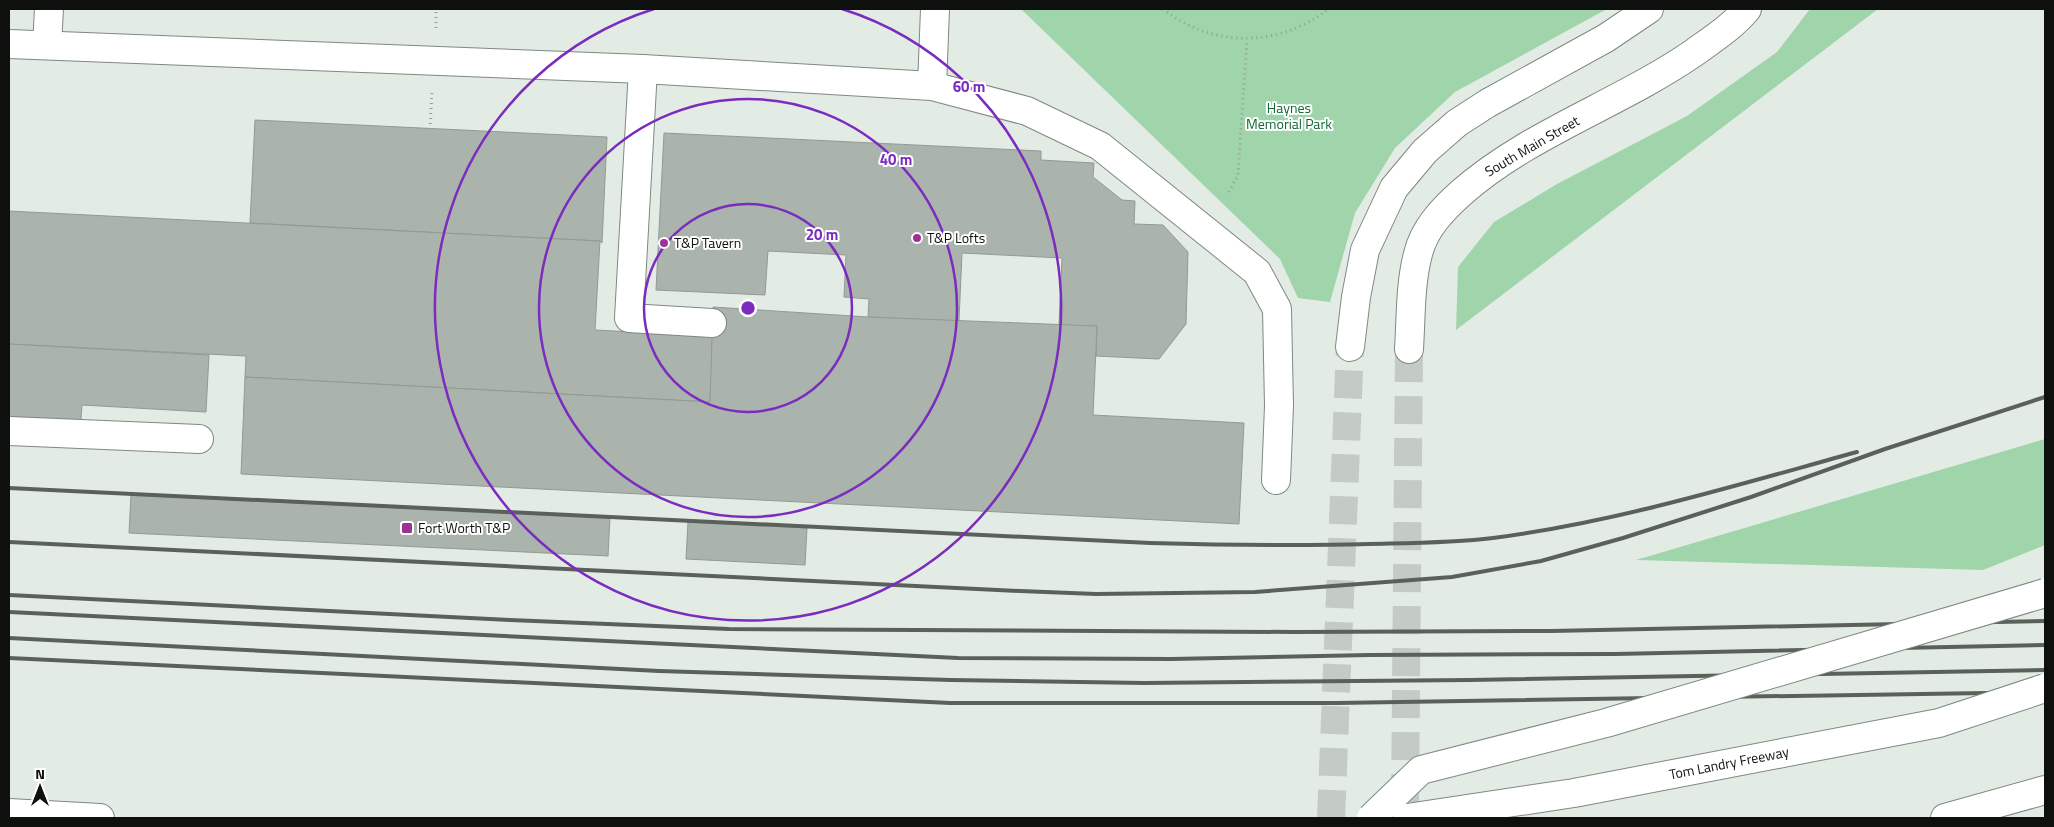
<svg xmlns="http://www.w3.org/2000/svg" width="2054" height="827" font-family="'Titillium Web',sans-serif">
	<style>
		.green { fill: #a0d4ab }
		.building { fill: #aab3ac; stroke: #929a93 }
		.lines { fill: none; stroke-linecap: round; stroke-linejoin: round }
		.minor-tunnel { stroke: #c3cbc4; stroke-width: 28; stroke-dasharray: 28 14; stroke-linecap: butt }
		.minor-casing { stroke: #7f8881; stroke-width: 30 }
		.highway-casing { stroke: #7f8881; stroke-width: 30 }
		.path { stroke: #969d97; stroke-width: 3; stroke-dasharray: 1 4; stroke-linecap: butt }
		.minor { stroke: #fff; stroke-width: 28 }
		.highway { stroke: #fff; stroke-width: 28 }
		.rail { stroke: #5b605b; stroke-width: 4 }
		.highway-bridge-casing { stroke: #7f8881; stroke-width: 30; stroke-linecap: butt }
		.highway-bridge { stroke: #fff; stroke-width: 28 }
		.ring { fill: none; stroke: #7b2cbf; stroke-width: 2.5 }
		.poi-dot { fill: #9b3294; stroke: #fff; stroke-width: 2 }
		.labels { text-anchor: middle; stroke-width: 4; stroke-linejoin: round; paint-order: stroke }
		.park-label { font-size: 14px; fill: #106833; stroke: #fff }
		.street-label { font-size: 14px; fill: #0d100d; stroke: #fff }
		.poi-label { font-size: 14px; fill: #0d100d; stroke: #fff; text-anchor: start }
		.centre { fill: #7b2cbf; stroke: #fff; stroke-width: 2.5 }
		.ring-label { font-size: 15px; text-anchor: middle; font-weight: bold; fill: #7b2cbf; stroke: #fff; stroke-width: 4; stroke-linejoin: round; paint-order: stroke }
	</style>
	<rect width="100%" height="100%" fill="#e3ece4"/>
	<g class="green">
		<polygon points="1021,9 1607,9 1455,92 1395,148 1355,213 1330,302 1298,298 1280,259"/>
		<polygon points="1810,9 1878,9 1456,330 1458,267 1494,222 1557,184 1687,116 1777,52"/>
		<polygon points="2045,439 2045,545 1983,570 1636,560"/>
	</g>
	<g class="building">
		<polygon points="255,120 607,137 602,243 600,241 250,223"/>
		<polygon points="664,133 1041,151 1041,160 1094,163 1093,177 1122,200 1135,201 1134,224 1163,225 1188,252 1186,324 1159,359 1096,356 1097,326 1059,325 1062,258 962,253 959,321 868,317 869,299 844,297 846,255 768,251 765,295 656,290"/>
		<polygon points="9,211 600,241 595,330 713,336 710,402 245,377 246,356 9,344"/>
		<polygon points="713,307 868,317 1097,326 1093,415 1244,423 1239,524 241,474 245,377 710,402"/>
		<polygon points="9,344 209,355 206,412 82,405 79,446 9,442"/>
		<polygon points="131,495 610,518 608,556 129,533"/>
		<polygon points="688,522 807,528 805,565 686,559"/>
	</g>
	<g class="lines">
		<g class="minor-tunnel">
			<polyline points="1405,802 1409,349"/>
			<polyline points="1331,818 1350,347"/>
		</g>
		<g class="minor-casing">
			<g id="minor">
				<polyline points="9,44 643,69 932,86 935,9"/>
				<polyline points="47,45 49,9"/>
				<polyline points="643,69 629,318 712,323"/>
				<polyline points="932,86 1027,111 1100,146 1257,272 1277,309 1279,406 1276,480"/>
				<polyline points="1350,347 1356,297 1365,250 1394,188 1425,151 1457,123 1488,103 1606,38 1649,9"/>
				<path d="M 1409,349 C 1411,318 1410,284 1418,254 C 1424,229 1442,210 1461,193 C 1529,133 1620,104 1695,52 C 1713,39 1733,26 1747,9"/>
				<polyline points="9,431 199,439"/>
			</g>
		</g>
		<g class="highway-casing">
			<g id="highway">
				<polyline points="9,813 100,818"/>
				<polyline points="1945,818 2045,790"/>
			</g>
		</g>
		<g class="path">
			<path d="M 1163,9 C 1212,48 1279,48 1328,9"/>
			<polyline points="436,28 436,9"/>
			<polyline points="430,129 432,92"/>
			<polyline points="1229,192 1238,175 1247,40"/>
		</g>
		<use href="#minor" class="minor"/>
		<use href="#highway" class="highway"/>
		<g class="rail">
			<path d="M 9,488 L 1150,543 C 1223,545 1296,546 1369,544 C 1411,543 1452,543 1493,538 C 1617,522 1737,485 1857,452"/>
			<polyline points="9,542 1020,591 1096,594 1255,592 1452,577 1541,561 1623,538 1751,497 1885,449 2045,397"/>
			<polyline points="9,595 510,620 729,629 1294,632 1551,631 2045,621"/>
			<polyline points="9,612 958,658 1171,659 1370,655 1615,654 2045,645"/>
			<polyline points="9,638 659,671 951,680 1144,683 1470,680 2045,670"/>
			<polyline points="9,658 950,703 1337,703 2045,692"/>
		</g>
		<g class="highway-bridge-casing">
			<g id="highway-bridge">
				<polyline points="1371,818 1421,770 1606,723 2045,593"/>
				<polyline points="1407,818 1574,793 1939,723 2045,688"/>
			</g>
		</g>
		<use href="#highway-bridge" class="highway-bridge"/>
	</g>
	<g class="ring">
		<circle cx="748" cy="308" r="104"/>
		<circle cx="748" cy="308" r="209"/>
		<path d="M842 9A313 313 0 1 1 654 9"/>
	</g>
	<g class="poi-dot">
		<circle cx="917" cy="238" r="5"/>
		<circle cx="664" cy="243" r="5"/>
		<rect x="401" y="522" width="12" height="12" rx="2.5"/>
	</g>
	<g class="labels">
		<g class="park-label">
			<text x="1289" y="113">Haynes<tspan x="1289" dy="16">Memorial Park</tspan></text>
		</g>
		<g class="street-label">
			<text transform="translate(1532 146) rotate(-30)" y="5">South Main Street</text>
			<text transform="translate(1729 763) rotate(-11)" y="5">Tom Landry Freeway</text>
		</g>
		<g class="poi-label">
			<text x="927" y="243">T&amp;P Lofts</text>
			<text x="674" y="248">T&amp;P Tavern</text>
			<text x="418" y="533">Fort Worth T&amp;P</text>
		</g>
	</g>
	<circle cx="748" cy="308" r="8" class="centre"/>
	<g class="ring-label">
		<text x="969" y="92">60 m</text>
		<text x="896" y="165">40 m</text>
		<text x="822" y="240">20 m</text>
	</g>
	<rect width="2054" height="827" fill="none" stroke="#0d100d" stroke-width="20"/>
	<g transform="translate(40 787)" stroke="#ffffff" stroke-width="4" paint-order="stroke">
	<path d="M0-4L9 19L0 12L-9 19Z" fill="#0d100d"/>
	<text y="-8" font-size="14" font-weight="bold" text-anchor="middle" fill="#0d100d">N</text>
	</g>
</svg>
